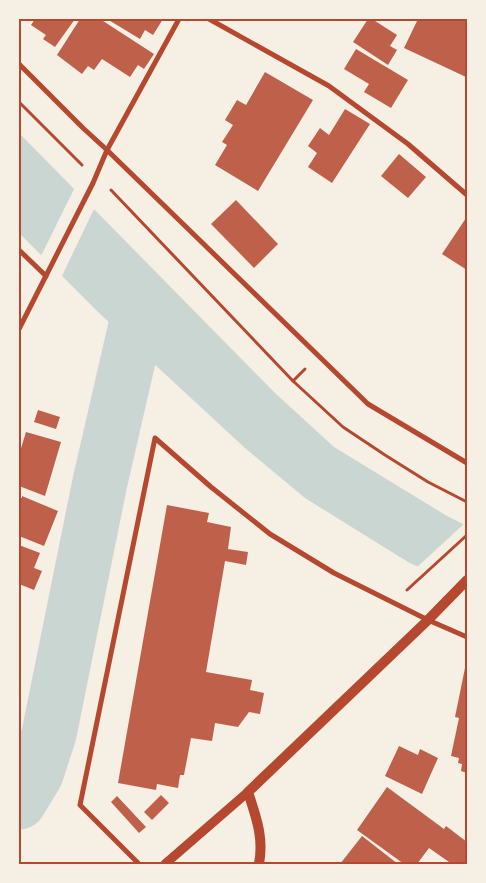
<svg xmlns="http://www.w3.org/2000/svg" width="486" height="883" font-family="'PT Serif',serif">
	<style>
		.water { fill: #c9d6d2 }
		.pier { fill: #f6efe4 }
		.lines { fill: none; stroke-linecap: round; stroke-linejoin: round }
		.river { stroke: #c9d6d2; stroke-width: 55 }
		.building { fill: #bf614a }
		.path { stroke: #b5482f; stroke-width: 3 }
		.minor { stroke: #b5482f; stroke-width: 5 }
		.tertiary { stroke: #b5482f; stroke-width: 9 }
		.secondary { stroke: #b5482f; stroke-width: 10 }
		.neatline { fill: none; stroke: #b5482f; stroke-width: 2 }
	</style>
	<rect width="100%" height="100%" fill="#f6efe4"/>
	<polygon class="water" points="19,133 275,393 334,447 447,516 467,526 467,590 408,562 305,498 245,448 98,312 19,233"/>
	<g class="pier">
		<polygon points="75,187 95,207 61,278 40,258"/>
		<polygon points="465,523 467,524 467,592 416,568"/>
	</g>
	<g class="lines">
		<polyline class="river" points="19,802 36,774 49,734 100,482 140,308"/>
	</g>
	<g class="building">
		<polygon points="35,19 75,19 55,47 43,39 46,35 31,25"/>
		<polygon points="80,19 100,19 154,54 144,69 138,65 130,77 102,59 94,70 88,66 82,74 57,55"/>
		<polygon points="107,19 163,19 153,35 145,30 140,39"/>
		<polygon points="368,19 372,19 397,35 390,46 397,50 388,65 353,42"/>
		<polygon points="418,19 467,19 467,74 466,77 404,48"/>
		<polygon points="356,49 408,80 391,108 364,92 369,84 344,69"/>
		<polygon points="265,72 313,100 258,191 215,165 227,145 222,142 233,125 225,120 237,100 246,105"/>
		<polygon points="345,109 370,124 332,183 308,167 317,153 308,146 320,128 329,135"/>
		<polygon points="399,154 426,177 408,198 381,176"/>
		<polygon points="236,200 278,244 254,268 211,224"/>
		<polygon points="466,218 467,219 467,270 442,254"/>
		<polygon points="38,410 60,417 56,429 34,422"/>
		<polygon points="26,432 61,442 45,496 19,486 19,455"/>
		<polygon points="22,496 58,511 44,546 19,536 19,497 22,498"/>
		<polygon points="167,505 209,513 207,522 231,527 228,549 248,552 246,565 225,561 206,672 252,680 250,690 264,693 260,714 249,712 238,727 215,723 212,741 191,738 184,775 180,775 178,788 157,784 156,790 118,783"/>
		<polygon points="19,545 40,553 34,568 42,571 34,590 19,584"/>
		<polygon points="465,668 467,668 467,773 461,771 462,764 458,763 459,758 451,756 459,718 455,717"/>
		<polygon points="399,746 418,755 420,749 438,758 422,794 385,776"/>
		<polygon points="387,787 444,829 446,826 467,842 467,864 448,864 449,862 429,848 417,864 404,864 357,830"/>
		<polygon points="161,795 169,803 152,820 144,812"/>
		<polygon points="117,796 146,827 139,833 111,802"/>
		<polygon points="362,836 398,864 340,864"/>
	</g>
	<g class="lines">
		<g class="path">
			<polyline points="19,102 82,165"/>
			<polyline points="111,190 293,381 343,427 385,455 428,482 467,502"/>
			<polyline points="293,381 305,369"/>
			<polyline points="407,590 467,535"/>
		</g>
		<g class="minor">
			<polyline points="209,19 329,86 408,144 467,195"/>
			<polyline points="19,64 83,128 107,150 368,404 467,463"/>
			<polyline points="19,250 46,276"/>
			<polyline points="19,329 93,183 107,150 179,19"/>
			<polyline points="139,864 80,805 155,438 211,487 270,534 334,573 428,620 467,637"/>
		</g>
		<polyline class="tertiary" points="165,864 248,792"/>
		<path class="secondary" d="M 259,864 C 264,837 256,817 248,792 L 428,620 L 467,580"/>
	</g>
	<rect width="486" height="883" fill="none" stroke="#f6efe4" stroke-width="40"/>
	<rect x="20" y="20" width="446" height="843" class="neatline"/>
</svg>
